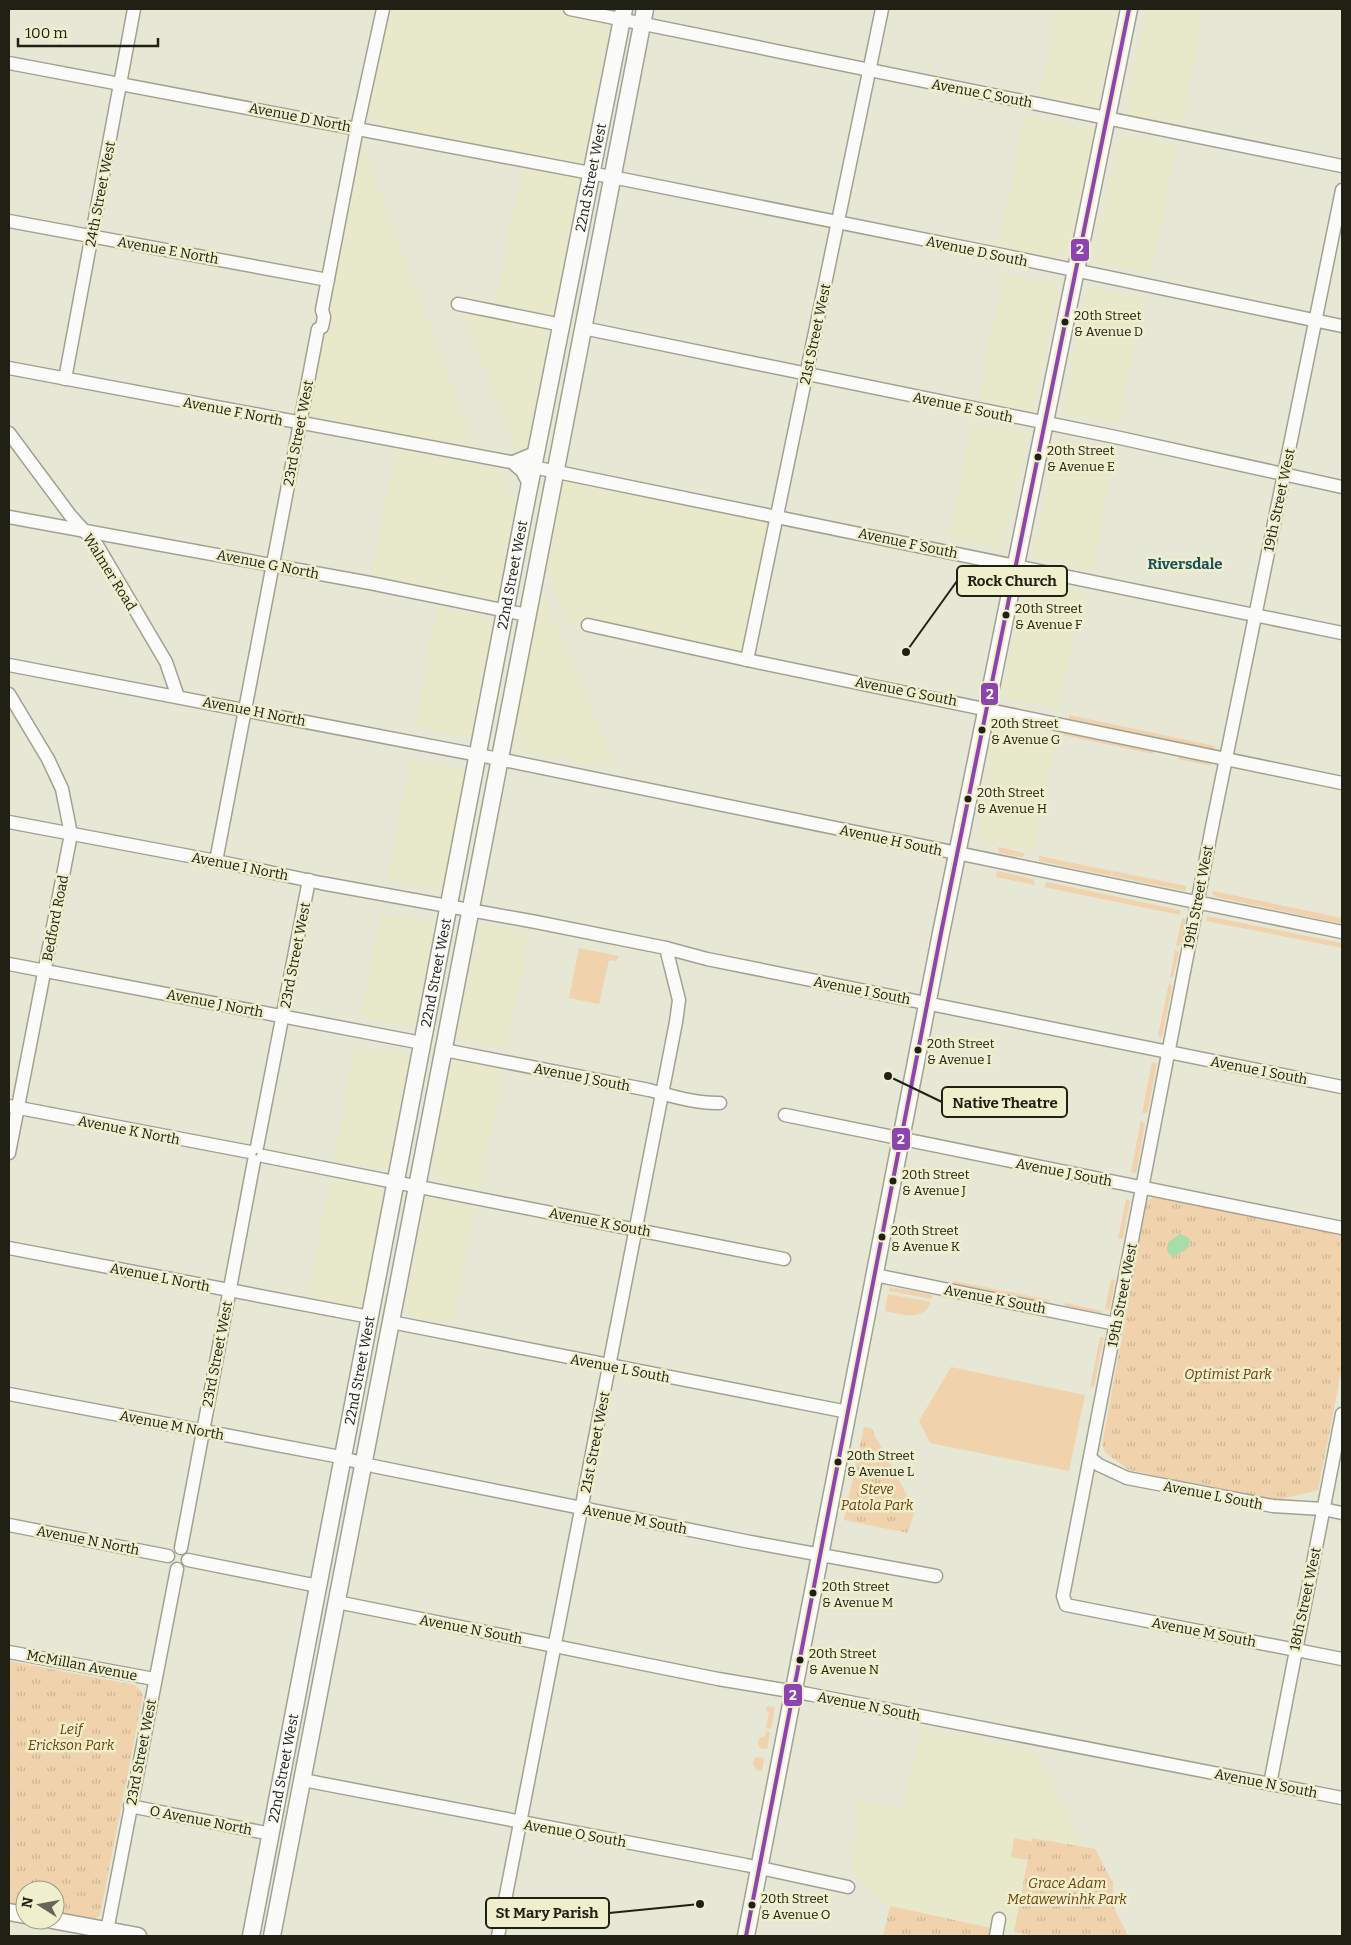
<svg xmlns="http://www.w3.org/2000/svg" width="1351" height="1945" font-family="Bitter,serif">
	<style>
		.built { fill: #e8e8ca }
		.grass { fill: #f0d2ad }
		.park { fill: url(#park-tufts) }
		.water { fill: #a8dca9 }
		.lines { fill: none; stroke-linecap: round; stroke-linejoin: round }
		.minor-casing { stroke: #a1a193; stroke-width: 15 }
		.major-casing { stroke: #a1a193; stroke-width: 19 }
		.minor { stroke: #fbfbf9; stroke-width: 12 }
		.major { stroke: #fbfbf9; stroke-width: 16 }
		.bus-1-casing { stroke: #efefce; stroke-width: 8 }
		.bus-1 { stroke: #8e44ad; stroke-width: 4 }
		.bus-dot { fill: #202014; stroke: #efefce; stroke-width: 2 }
		.labels { text-anchor: middle; stroke-width: 5; stroke-linejoin: round; paint-order: stroke }
		.bus-label { font-size: 13px; fill: #202014; stroke: #efefce; text-anchor: start }
		.street-label { font-size: 14px; fill: #202014; stroke: #efefce }
		.park-label { font-size: 14px; font-style: italic; fill: #6d4106; stroke: #efefce }
		.neighbourhood-label { font-size: 15px; font-weight: bold; fill: #155058; stroke: #efefce }
		.leader { fill: none; stroke: #202014; stroke-width: 2 }
		.callout-dot { fill: #202014; stroke: #efefce; stroke-width: 2 }
		.callout { fill: #efefce; stroke: #202014; stroke-width: 2 }
		.callout-label { font-size: 15px; text-anchor: middle; font-weight: bold; fill: #202014 }
		.line-badge { stroke: #efefce; stroke-width: 2 }
		.badge-label { font-size: 14px; text-anchor: middle; font-weight: bold; fill: #fff }
	</style>
	<defs>
		<pattern id="park-tufts" width="24" height="20" patternUnits="userSpaceOnUse" patternTransform="scale(1.25)"><rect width="24" height="20" fill="#f0d2ad"/><path d="M3 7l-1-3M5 7V3M7 7l1-3M15 17l-1-3M17 17v-4M19 17l1-3" fill="none" stroke="#ceb494"/></pattern>
	</defs>
	<rect width="100%" height="100%" fill="#e7e7d6"/>
	<g class="built">
		<polygon points="383,9 613,9 527,451 518,454 458,304 494,311 523,160 388,133 363,107"/>
		<polygon points="1057,9 1118,9 1098,108 1039,96"/>
		<polygon points="1147,9 1204,9 1182,126 1124,114"/>
		<polygon points="1024,115 1095,129 1069,250 1057,259 999,247"/>
		<polygon points="1120,135 1177,146 1151,274 1092,262"/>
		<polygon points="357,146 364,148 477,450 307,419"/>
		<polygon points="1003,273 1059,283 1033,412 978,400"/>
		<polygon points="1087,286 1143,297 1119,425 1063,414"/>
		<polygon points="972,424 1029,433 1003,549 948,538"/>
		<polygon points="1056,439 1116,451 1092,570 1032,558"/>
		<polygon points="396,447 501,469 517,507 498,604 371,580"/>
		<polygon points="556,472 777,516 747,660 588,625 567,624 540,552"/>
		<polygon points="1027,583 1082,591 1059,709 1001,698"/>
		<polygon points="540,591 544,594 617,769 509,748"/>
		<polygon points="436,608 495,619 496,622 475,738 415,727"/>
		<polygon points="999,723 1059,734 1032,852 977,840"/>
		<polygon points="411,760 466,770 443,890 387,879"/>
		<polygon points="381,913 437,923 416,1028 360,1016"/>
		<polygon points="481,923 530,932 506,1049 457,1039"/>
		<polygon points="355,1045 412,1056 390,1164 386,1168 333,1160"/>
		<polygon points="449,1058 504,1069 480,1188 436,1178 432,1172"/>
		<polygon points="330,1176 379,1185 385,1190 364,1298 362,1304 356,1307 308,1298"/>
		<polygon points="425,1198 477,1209 450,1324 412,1316 405,1309"/>
		<polygon points="920,1727 1034,1750 1044,1765 1085,1847 1032,1838 1014,1932 890,1906 851,1872 859,1801 904,1809"/>
	</g>
	<g class="grass">
		<polygon points="1069,715 1215,746 1214,749 1069,719"/>
		<polygon points="1065,732 1153,750 1153,754 1063,735"/>
		<polygon points="1180,755 1210,762 1212,766 1177,759"/>
		<polygon points="998,847 1024,853 1023,857 999,853"/>
		<polygon points="1039,856 1112,871 1111,876 1039,861"/>
		<polygon points="997,871 1033,879 1035,885 996,877"/>
		<polygon points="1113,871 1186,886 1186,891 1112,876"/>
		<polygon points="1047,882 1180,910 1180,915 1044,887"/>
		<polygon points="1213,891 1342,918 1342,924 1216,897 1212,894"/>
		<polygon points="1207,916 1342,943 1342,948 1206,921"/>
		<polygon points="1182,918 1186,919 1181,945 1179,946 1176,946"/>
		<polygon points="579,948 619,956 616,961 609,960 599,1004 569,998"/>
		<polygon points="1175,950 1179,952 1173,977 1170,977"/>
		<polygon points="1169,983 1172,987 1162,1037 1158,1036"/>
		<polygon points="1152,1062 1157,1063 1148,1111 1146,1113 1142,1113"/>
		<polygon points="1141,1120 1145,1125 1136,1173 1131,1172"/>
		<polygon points="1126,1199 1130,1201 1123,1238 1118,1239"/>
		<polygon points="1111,1279 1115,1280 1110,1310 1105,1309"/>
		<polygon points="954,1281 1049,1300 1047,1305 956,1287 953,1283"/>
		<polygon points="889,1287 930,1294 932,1296 931,1299 889,1291"/>
		<path d="M 888,1294 L 931,1302 C 923,1321 905,1315 889,1312 L 885,1311 Z"/>
		<polygon points="1065,1303 1102,1311 1101,1315 1065,1309"/>
		<polygon points="1100,1337 1104,1337 1094,1387 1090,1387"/>
		<polygon points="951,1367 1085,1395 1069,1471 930,1443 919,1421"/>
		<polygon points="767,1706 775,1707 771,1729 766,1728 769,1712 766,1711"/>
		<polygon points="766,1731 770,1732 767,1749 760,1748 758,1744 759,1738 765,1736"/>
		<polygon points="758,1757 764,1758 762,1771 756,1770 753,1764 754,1759"/>
		<polygon points="1014,1838 1038,1843 1035,1861 1011,1857"/>
	</g>
	<g class="park">
		<polygon points="1153,1197 1342,1235 1342,1368 1318,1490 1274,1501 1129,1470 1106,1453 1102,1445 1147,1201"/>
		<polygon points="864,1427 871,1428 915,1510 908,1533 844,1520"/>
		<polygon points="9,1661 135,1685 140,1690 143,1696 100,1915 93,1920 55,1912 55,1890 25,1890 25,1906 9,1903"/>
		<polygon points="1032,1838 1095,1849 1113,1883 1112,1904 1128,1936 1035,1936 1014,1932"/>
		<polygon points="890,1906 991,1928 989,1936 883,1936"/>
	</g>
	<path class="water" d="M 1180,1234 L 1189,1238 C 1192,1249 1183,1251 1175,1256 L 1170,1255 L 1167,1251 L 1168,1242 Z"/>
	<g class="lines">
		<g class="minor-casing">
			<g id="minor">
				<polyline points="570,9 1342,166"/>
				<polyline points="9,63 622,179 1002,255 1342,326"/>
				<polyline points="1342,190 1212,827 1063,1596 1066,1605 1342,1659"/>
				<polyline points="9,221 328,280"/>
				<polyline points="458,304 562,325"/>
				<polyline points="583,328 1120,438 1342,487"/>
				<polyline points="9,368 516,463"/>
				<polyline points="65,379 134,9"/>
				<polyline points="9,433 70,515 97,545 166,662 178,697"/>
				<polyline points="533,467 1342,633"/>
				<polyline points="9,517 370,583 527,615"/>
				<polyline points="588,625 747,660 1342,783"/>
				<polyline points="747,660 882,9"/>
				<polyline points="9,665 499,759 1342,932"/>
				<polyline points="9,694 48,759 62,789 71,834 9,1153"/>
				<polyline points="9,822 216,861 321,883 536,922 666,948 707,959 1342,1087"/>
				<polyline points="216,861 318,329 322,327 324,317 322,310 357,128 383,9"/>
				<polyline points="9,964 422,1043"/>
				<path d="M 444,1050 L 649,1090 C 672,1096 697,1104 720,1103"/>
				<polyline points="9,1106 250,1152"/>
				<polyline points="785,1115 1342,1228"/>
				<polyline points="257,1147 309,880"/>
				<polyline points="263,1156 784,1259"/>
				<polyline points="9,1248 370,1317"/>
				<polyline points="875,1275 1116,1324"/>
				<polyline points="391,1322 848,1412"/>
				<polyline points="9,1394 335,1456 373,1466 745,1541 936,1576"/>
				<polyline points="1090,1458 1099,1465 1127,1478 1273,1506 1323,1509 1342,1513"/>
				<polyline points="9,1525 168,1556"/>
				<polyline points="181,1548 254,1161"/>
				<polyline points="188,1560 318,1586"/>
				<polyline points="337,1602 718,1679 808,1694 1342,1798"/>
				<polyline points="9,1652 154,1679"/>
				<polyline points="303,1780 746,1865 848,1887"/>
				<polyline points="1270,1784 1342,1414"/>
				<polyline points="130,1806 271,1834"/>
				<polyline points="106,1936 177,1569"/>
				<polyline points="498,1936 676,1022 679,1000 666,948"/>
				<polyline points="996,1936 999,1919"/>
			</g>
		</g>
		<g class="major-casing">
			<g id="major">
				<polyline points="530,482 524,470 516,463 535,455"/>
				<polyline points="9,1912 25,1915"/>
				<polyline points="52,1920 138,1936"/>
				<path id="s1" d="M 251,1936 L 524,513 L 624,9"/>
				<polyline points="272,1936 645,9"/>
				<polyline points="746,1936 941,933 1129,9"/>
			</g>
		</g>
		<use href="#minor" class="minor"/>
		<use href="#major" class="major"/>
		<g class="bus-1-casing">
			<polyline id="bus-1" points="746,1936 941,933 1129,9"/>
		</g>
		<use href="#bus-1" class="bus-1"/>
	</g>
	<g class="bus-dot">
		<circle cx="1065" cy="322" r="4.5"/>
		<circle cx="1038" cy="457" r="4.5"/>
		<circle cx="1006" cy="615" r="4.5"/>
		<circle cx="982" cy="730" r="4.5"/>
		<circle cx="968" cy="799" r="4.5"/>
		<circle cx="918" cy="1050" r="4.5"/>
		<circle cx="893" cy="1181" r="4.5"/>
		<circle cx="882" cy="1237" r="4.5"/>
		<circle cx="838" cy="1462" r="4.5"/>
		<circle cx="813" cy="1593" r="4.5"/>
		<circle cx="800" cy="1660" r="4.5"/>
		<circle cx="752" cy="1905" r="4.5"/>
	</g>
	<g class="labels">
		<g class="bus-label">
			<text x="1074" y="320">20th Street<tspan x="1074" dy="16">&amp; Avenue D</tspan></text>
			<text x="1047" y="455">20th Street<tspan x="1047" dy="16">&amp; Avenue E</tspan></text>
			<text x="1015" y="613">20th Street<tspan x="1015" dy="16">&amp; Avenue F</tspan></text>
			<text x="991" y="728">20th Street<tspan x="991" dy="16">&amp; Avenue G</tspan></text>
			<text x="977" y="797">20th Street<tspan x="977" dy="16">&amp; Avenue H</tspan></text>
			<text x="927" y="1048">20th Street<tspan x="927" dy="16">&amp; Avenue I</tspan></text>
			<text x="902" y="1179">20th Street<tspan x="902" dy="16">&amp; Avenue J</tspan></text>
			<text x="891" y="1235">20th Street<tspan x="891" dy="16">&amp; Avenue K</tspan></text>
			<text x="847" y="1460">20th Street<tspan x="847" dy="16">&amp; Avenue L</tspan></text>
			<text x="822" y="1591">20th Street<tspan x="822" dy="16">&amp; Avenue M</tspan></text>
			<text x="809" y="1658">20th Street<tspan x="809" dy="16">&amp; Avenue N</tspan></text>
			<text x="761" y="1903">20th Street<tspan x="761" dy="16">&amp; Avenue O</tspan></text>
		</g>
		<g class="street-label">
			<text transform="translate(982 93) rotate(11)" y="5">Avenue C South</text>
			<text transform="translate(300 117) rotate(11)" y="5">Avenue D North</text>
			<text dy="5" stroke="none"><textPath href="#s1" startOffset="1791">22nd Street West</textPath></text>
			<text transform="translate(100 194) rotate(-79)" y="5">24th Street West</text>
			<text transform="translate(168 250) rotate(10)" y="5">Avenue E North</text>
			<text transform="translate(977 251) rotate(12)" y="5">Avenue D South</text>
			<text transform="translate(815 334) rotate(-78)" y="5">21st Street West</text>
			<text transform="translate(963 407) rotate(12)" y="5">Avenue E South</text>
			<text transform="translate(233 411) rotate(11)" y="5">Avenue F North</text>
			<text transform="translate(298 433) rotate(-79)" y="5">23rd Street West</text>
			<text transform="translate(1279 500) rotate(-78)" y="5">19th Street West</text>
			<text transform="translate(908 543) rotate(12)" y="5">Avenue F South</text>
			<text transform="translate(268 564) rotate(11)" y="5">Avenue G North</text>
			<text transform="translate(110 572) rotate(58)" y="5">Walmer Road</text>
			<text dy="5" stroke="none"><textPath href="#s1" startOffset="1386">22nd Street West</textPath></text>
			<text transform="translate(906 691) rotate(11)" y="5">Avenue G South</text>
			<text transform="translate(254 711) rotate(11)" y="5">Avenue H North</text>
			<text transform="translate(891 840) rotate(12)" y="5">Avenue H South</text>
			<text transform="translate(240 866) rotate(11)" y="5">Avenue I North</text>
			<text transform="translate(1198 897) rotate(-79)" y="5">19th Street West</text>
			<text transform="translate(55 918) rotate(-79)" y="5">Bedford Road</text>
			<text transform="translate(295 955) rotate(-79)" y="5">23rd Street West</text>
			<text dy="5" stroke="none"><textPath href="#s1" startOffset="981">22nd Street West</textPath></text>
			<text transform="translate(862 990) rotate(11)" y="5">Avenue I South</text>
			<text transform="translate(215 1003) rotate(11)" y="5">Avenue J North</text>
			<text transform="translate(1259 1070) rotate(11)" y="5">Avenue I South</text>
			<text transform="translate(582 1077) rotate(11)" y="5">Avenue J South</text>
			<text transform="translate(129 1130) rotate(11)" y="5">Avenue K North</text>
			<text transform="translate(1064 1172) rotate(11)" y="5">Avenue J South</text>
			<text transform="translate(600 1222) rotate(11)" y="5">Avenue K South</text>
			<text transform="translate(160 1277) rotate(11)" y="5">Avenue L North</text>
			<text transform="translate(1122 1295) rotate(-79)" y="5">19th Street West</text>
			<text transform="translate(995 1299) rotate(11)" y="5">Avenue K South</text>
			<text transform="translate(217 1354) rotate(-79)" y="5">23rd Street West</text>
			<text transform="translate(620 1368) rotate(11)" y="5">Avenue L South</text>
			<text dy="5" stroke="none"><textPath href="#s1" startOffset="576">22nd Street West</textPath></text>
			<text transform="translate(172 1425) rotate(11)" y="5">Avenue M North</text>
			<text transform="translate(595 1442) rotate(-79)" y="5">21st Street West</text>
			<text transform="translate(1213 1495) rotate(11)" y="5">Avenue L South</text>
			<text transform="translate(635 1519) rotate(11)" y="5">Avenue M South</text>
			<text transform="translate(88 1540) rotate(11)" y="5">Avenue N North</text>
			<text transform="translate(1305 1599) rotate(-78)" y="5">18th Street West</text>
			<text transform="translate(471 1629) rotate(11)" y="5">Avenue N South</text>
			<text transform="translate(1204 1632) rotate(11)" y="5">Avenue M South</text>
			<text transform="translate(82 1665) rotate(11)" y="5">McMillan Avenue</text>
			<text transform="translate(869 1706) rotate(11)" y="5">Avenue N South</text>
			<text transform="translate(141 1752) rotate(-79)" y="5">23rd Street West</text>
			<text dy="5" stroke="none"><textPath href="#s1" startOffset="171">22nd Street West</textPath></text>
			<text transform="translate(1266 1783) rotate(11)" y="5">Avenue N South</text>
			<text transform="translate(201 1820) rotate(11)" y="5">O Avenue North</text>
			<text transform="translate(575 1833) rotate(10)" y="5">Avenue O South</text>
		</g>
		<g class="park-label">
			<text x="1228" y="1379">Optimist Park</text>
			<text x="877" y="1494">Steve<tspan x="877" dy="16">Patola Park</tspan></text>
			<text x="71" y="1734">Leif<tspan x="71" dy="16">Erickson Park</tspan></text>
			<text x="1067" y="1888">Grace Adam<tspan x="1067" dy="16">Metawewinhk Park</tspan></text>
		</g>
		<g class="neighbourhood-label">
			<text x="1185" y="569">Riversdale</text>
		</g>
	</g>
	<path class="leader" d="M906 652L957 581M888 1076L942 1102M700 1904L609 1913"/>
	<g class="callout-dot">
		<circle cx="906" cy="652" r="5"/>
		<circle cx="888" cy="1076" r="5"/>
		<circle cx="700" cy="1904" r="5"/>
	</g>
	<g class="callout">
		<rect x="957" y="566" width="110" height="30" rx="5"/>
		<rect x="942" y="1087" width="125" height="30" rx="5"/>
		<rect x="486" y="1898" width="123" height="30" rx="5"/>
	</g>
	<g class="callout-label">
		<text x="1012" y="586">Rock Church</text>
		<text x="1005" y="1108">Native Theatre</text>
		<text x="547" y="1918">St Mary Parish</text>
	</g>
	<g class="line-badge">
		<rect x="1070" y="238" width="20" height="24" rx="5" fill="#8e44ad"/>
		<rect x="980" y="682" width="19" height="24" rx="5" fill="#8e44ad"/>
		<rect x="891" y="1127" width="20" height="24" rx="5" fill="#8e44ad"/>
		<rect x="783" y="1683" width="20" height="24" rx="5" fill="#8e44ad"/>
	</g>
	<g class="badge-label">
		<text x="1080" y="254">2</text>
		<text x="990" y="699">2</text>
		<text x="901" y="1144">2</text>
		<text x="793" y="1700">2</text>
	</g>
	<rect width="1351" height="1945" fill="none" stroke="#202014" stroke-width="20"/>
	<g transform="translate(40 1905) rotate(281)"><circle r="24" fill="#efefce" stroke="#9c9c84"/>
	<path d="M0-4L9 19L0 12L-9 19Z" fill="#666658"/>
	<text y="-8" font-size="14" font-weight="bold" text-anchor="middle" fill="#202014">N</text>
	</g>
	<path d="M18 38v8h140v-8" fill="none" stroke="#202014" stroke-width="2.5"/>
	<text x="25" y="38" font-size="15" fill="#202014" stroke="#efefce" stroke-width="4" paint-order="stroke">100 m</text>
</svg>
